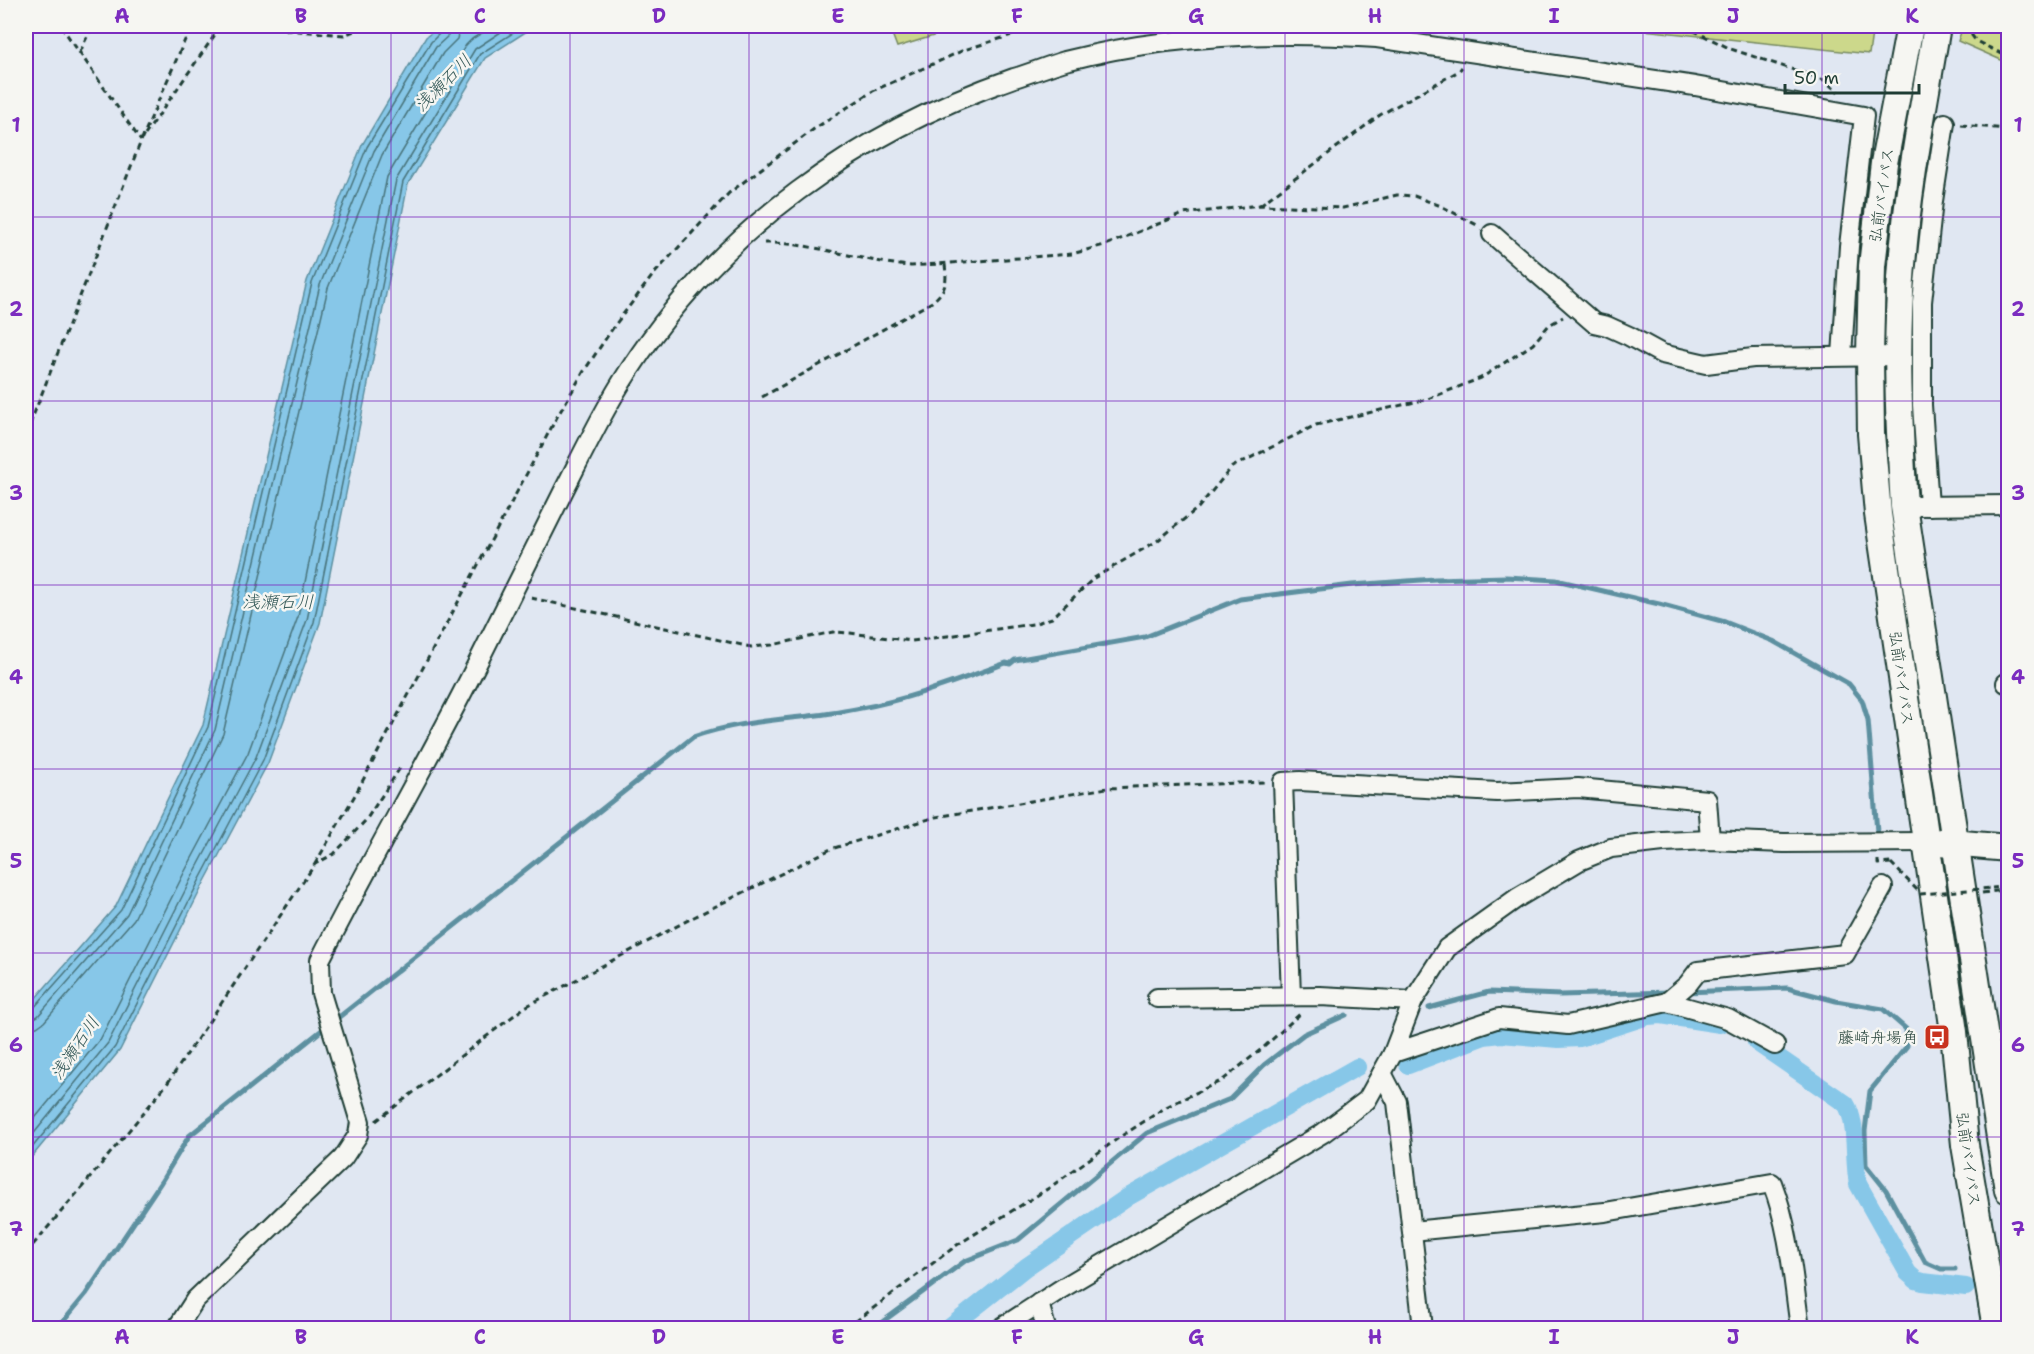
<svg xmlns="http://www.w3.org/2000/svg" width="2034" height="1354" font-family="'Shantell Sans','Klee One',sans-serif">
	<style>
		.green { fill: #ccd88b; stroke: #768a60; stroke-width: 1.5 }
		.water { fill: #87c7e8; stroke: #5d90a0; stroke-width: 1.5 }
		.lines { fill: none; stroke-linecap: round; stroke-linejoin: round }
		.shore { stroke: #49747c; stroke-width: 1.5 }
		.stream { stroke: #5d90a0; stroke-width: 5 }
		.canal { stroke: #87c7e8; stroke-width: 18 }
		.minor-casing { stroke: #1f3d34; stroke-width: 22 }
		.highway-casing { stroke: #1f3d34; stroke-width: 30 }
		.path { stroke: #1f3d34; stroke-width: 3; stroke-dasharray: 6 4.5; stroke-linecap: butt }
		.minor { stroke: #f6f6f2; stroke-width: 18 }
		.highway { stroke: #f6f6f2; stroke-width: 26 }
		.path-bridge { stroke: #1f3d34; stroke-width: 3; stroke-dasharray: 6 4.5; stroke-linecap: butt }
		.grid { fill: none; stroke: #7b2cbf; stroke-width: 1.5; stroke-opacity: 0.55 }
		.labels { text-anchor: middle; stroke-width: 5; stroke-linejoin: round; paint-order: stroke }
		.street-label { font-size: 16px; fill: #1f3d34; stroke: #f6f6f2 }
		.poi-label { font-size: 16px; fill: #1f3d34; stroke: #f6f6f2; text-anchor: end }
		.water-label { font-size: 18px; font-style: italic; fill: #345958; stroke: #f6f6f2 }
		.neatline { fill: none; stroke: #7b2cbf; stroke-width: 2 }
		.grid-label { font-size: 20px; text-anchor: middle; font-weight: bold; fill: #7b2cbf }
	</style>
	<rect width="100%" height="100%" fill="#e0e7f2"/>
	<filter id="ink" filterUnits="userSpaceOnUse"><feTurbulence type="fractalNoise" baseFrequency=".0167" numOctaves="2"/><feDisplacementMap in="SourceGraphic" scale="12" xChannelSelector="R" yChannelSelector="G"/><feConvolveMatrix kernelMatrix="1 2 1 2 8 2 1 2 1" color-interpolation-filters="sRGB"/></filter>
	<g filter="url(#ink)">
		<g class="green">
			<polygon points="889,26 966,26 897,47"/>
			<polygon points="1605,26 1873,26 1869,54"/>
			<polygon points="1963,26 2008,26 2008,63 1958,41"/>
		</g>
		<polygon class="water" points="440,26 535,26 485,58 408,184 320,623 268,763 204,883 120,1050 26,1164 26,1009 116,906 203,725 307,281 362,145 426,37"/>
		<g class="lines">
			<g class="shore">
				<polyline points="26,1013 32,1010 121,910 208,727 312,283 367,147 431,42 442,31 443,26"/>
				<polyline points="26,1020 32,1019 38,1016 127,914 215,730 320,285 374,151 436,47 448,36 451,26"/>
				<polyline points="26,1029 37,1027 44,1022 134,919 223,734 328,288 382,155 443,53 457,39 460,26"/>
				<polyline points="26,1129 101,1038 184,873 248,753 298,617 387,177 466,45 472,39 493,26"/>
				<polyline points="26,1143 108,1043 192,877 256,757 307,620 396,180 475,49 510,26"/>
				<polyline points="26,1155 115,1047 199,881 263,760 314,622 403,182 480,54 524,26"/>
			</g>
			<g class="stream">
				<polyline points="1686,992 1787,988 1836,1001 1883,1009 1906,1029 1907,1046 1870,1091 1865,1131 1866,1165 1886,1190 1925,1262 1941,1269 1955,1269"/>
				<polyline points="1429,1008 1489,992 1560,995 1671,992"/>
				<path d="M 334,1021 L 693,737 C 746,718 802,720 856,709 C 907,700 957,681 1006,663 L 1010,664 L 1015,660 L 1145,637 L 1240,599 L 1352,585 L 1435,579 L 1506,577 L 1556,580 L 1659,604 L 1725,622 L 1773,641 L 1849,684 L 1862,700 L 1868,720 L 1877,832"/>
				<polyline points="58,1328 86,1294 161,1182 189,1136 327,1026"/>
				<polyline points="874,1328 965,1261 1018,1240 1147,1133 1230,1099 1264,1065 1304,1034 1346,1015"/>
			</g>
			<g class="canal">
				<path d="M 1756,1042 L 1846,1104 C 1858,1123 1853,1161 1858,1184 L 1908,1273 L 1916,1280 L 1923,1282 L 1966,1287"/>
				<polyline points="1408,1065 1484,1036 1501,1034 1558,1039 1580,1038 1648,1016 1661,1015 1720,1024"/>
				<polyline points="949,1328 1026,1267 1128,1197 1357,1067"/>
			</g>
			<g class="minor-casing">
				<g id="minor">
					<polyline points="1492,234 1594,323 1607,326 1629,336 1662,354 1706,364 1753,358 1898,356"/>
					<polyline points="1917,506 2008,505"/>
					<polyline points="1929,506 1922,405 1922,302 1933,201 1945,123"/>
					<polyline points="2006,683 2008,683"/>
					<polyline points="1291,996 1283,782 1300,781 1497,792 1578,788 1707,800 1710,840"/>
					<polyline points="1157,998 1320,996 1413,1001"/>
					<polyline points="1667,1002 1688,984 1698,971 1845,954 1883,887"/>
					<polyline points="1393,1053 1499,1018 1568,1025 1667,1002 1728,1019 1775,1045"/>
					<polyline points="1382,1073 1397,1102 1423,1328"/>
					<path d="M 1412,1231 L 1605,1212 L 1772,1183 C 1790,1230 1793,1279 1800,1328"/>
					<polyline points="1039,1303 1046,1328"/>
					<path d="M 177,1328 L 195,1300 L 343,1158 L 358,1135 L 360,1122 L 321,993 L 320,960 C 371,859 428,762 478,662 C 507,604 536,547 564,490 C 585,449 605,407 630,369 C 721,229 858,132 1014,78 C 1031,73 1048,66 1065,61 C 1165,35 1275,31 1377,38 L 1695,86 L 1864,116 L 1849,246 L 1842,356"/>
					<polyline points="1001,1328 1061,1289 1323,1133 1367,1100 1393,1053 1413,1001 1447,948 1517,898 1579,861 1611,848 1663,842 1710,840 1784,843 1925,842"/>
				</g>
			</g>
			<g class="highway-casing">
				<g id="highway">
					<polyline points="1910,26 1884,163 1872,266 1870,356 1871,434 1878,514 1954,1032 1965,1145 1996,1328"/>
					<path d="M 1937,26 C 1924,105 1908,184 1902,265 C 1895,345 1899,426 1904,506 L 2008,1190"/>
					<polyline points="1940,842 2008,848"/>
				</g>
			</g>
			<g class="path">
				<polyline points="61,26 141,141"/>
				<polyline points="276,26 288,30 344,35 367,26"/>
				<polyline points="1684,26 1731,49 1824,80 1838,92"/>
				<polyline points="1965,26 1976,41 2008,57"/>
				<polyline points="80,52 92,26"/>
				<polyline points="1961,125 2008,129"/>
				<polyline points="145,135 221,26"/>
				<polyline points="1260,205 1380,115 1459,71 1462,67"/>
				<path d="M 764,243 C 814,242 861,262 911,266 L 1072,254 L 1108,244 L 1183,214 L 1260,205 L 1343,208 L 1397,195 L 1414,196 L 1441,206 L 1477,225"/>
				<path d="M 762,397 L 932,302 C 947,289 947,283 945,264"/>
				<polyline points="26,434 141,141 191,26"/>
				<polyline points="531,598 751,647 772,645 833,632 850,633 912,641 1033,624 1052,618 1094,578 1157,541 1198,508 1232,467 1316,425 1428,399 1481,378 1533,344 1549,325 1563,317"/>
				<polyline points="1878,860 1878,864 1891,863"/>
				<polyline points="315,864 355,795 557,417 584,371 615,325 653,275 729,193 814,129 873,91 964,50 1041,26"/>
				<polyline points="1982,893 2004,890 2003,887 1992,888"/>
				<polyline points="376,1121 525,1007 694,917 831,849 936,817 1107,788 1266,782"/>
				<polyline points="26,1253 94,1173 167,1084 315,864 334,854 366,820 402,765"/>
				<polyline points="847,1328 957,1245 1049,1188 1120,1137 1168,1106 1223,1080 1264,1047 1301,1013"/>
			</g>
			<use href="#minor" class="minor"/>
			<use href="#highway" class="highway"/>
			<polyline class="path-bridge" points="1891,863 1921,894 1992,888"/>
		</g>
	</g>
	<path class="grid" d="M 212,26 L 212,1328M 391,26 L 391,1328M 570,26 L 570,1328M 749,26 L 749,1328M 928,26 L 928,1328M 1106,26 L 1106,1328M 1285,26 L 1285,1328M 1464,26 L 1464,1328M 1643,26 L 1643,1328M 1822,26 L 1822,1328M 26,217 L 2008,217M 26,401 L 2008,401M 26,585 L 2008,585M 26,769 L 2008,769M 26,953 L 2008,953M 26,1137 L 2008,1137"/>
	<defs>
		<g id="bus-square" transform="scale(1.35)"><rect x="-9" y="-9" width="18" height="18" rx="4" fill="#c8321e" stroke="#f6f6f2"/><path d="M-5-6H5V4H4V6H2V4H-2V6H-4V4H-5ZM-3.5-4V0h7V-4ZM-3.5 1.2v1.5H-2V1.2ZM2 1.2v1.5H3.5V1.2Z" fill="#fff"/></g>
	</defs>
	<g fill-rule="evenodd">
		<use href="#bus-square" x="1937" y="1037"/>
	</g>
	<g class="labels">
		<g class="street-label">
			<text transform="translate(1881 195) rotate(-82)" y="6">弘前バイパス</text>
			<text transform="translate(1902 678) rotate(82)" y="6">弘前バイパス</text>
			<text transform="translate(1969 1159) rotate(82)" y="6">弘前バイパス</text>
		</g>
		<g class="poi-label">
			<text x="1918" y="1043">藤崎舟場角</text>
		</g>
		<g class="water-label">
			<text transform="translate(443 83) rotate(-45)" y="6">浅瀬石川</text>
			<text x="278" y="608">浅瀬石川</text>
			<text transform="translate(75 1048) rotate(-56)" y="6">浅瀬石川</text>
		</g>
	</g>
	<rect width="2034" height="1354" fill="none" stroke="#f6f6f2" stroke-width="66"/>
	<path d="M1785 84v9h134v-9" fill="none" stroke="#1f3d34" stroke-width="3"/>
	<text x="1794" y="84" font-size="18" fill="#1f3d34" stroke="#f6f6f2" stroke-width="4.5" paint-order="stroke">50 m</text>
	<rect x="33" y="33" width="1968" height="1288" class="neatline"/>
	<g class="grid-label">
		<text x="122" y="23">A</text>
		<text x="301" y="23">B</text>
		<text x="480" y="23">C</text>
		<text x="659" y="23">D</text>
		<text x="838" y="23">E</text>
		<text x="1017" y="23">F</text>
		<text x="1196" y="23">G</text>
		<text x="1375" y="23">H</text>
		<text x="1554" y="23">I</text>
		<text x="1733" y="23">J</text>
		<text x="1912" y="23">K</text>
		<text x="16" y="132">1</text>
		<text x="2018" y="132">1</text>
		<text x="16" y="316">2</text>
		<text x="2018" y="316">2</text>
		<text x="16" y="500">3</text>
		<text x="2018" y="500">3</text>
		<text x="16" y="684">4</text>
		<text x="2018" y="684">4</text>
		<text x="16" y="868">5</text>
		<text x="2018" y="868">5</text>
		<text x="16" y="1052">6</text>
		<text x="2018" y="1052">6</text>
		<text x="16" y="1236">7</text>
		<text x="2018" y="1236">7</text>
		<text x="122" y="1344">A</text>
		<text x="301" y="1344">B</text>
		<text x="480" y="1344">C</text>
		<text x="659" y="1344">D</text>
		<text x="838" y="1344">E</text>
		<text x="1017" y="1344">F</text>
		<text x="1196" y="1344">G</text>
		<text x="1375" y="1344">H</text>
		<text x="1554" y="1344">I</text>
		<text x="1733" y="1344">J</text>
		<text x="1912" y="1344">K</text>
	</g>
</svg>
